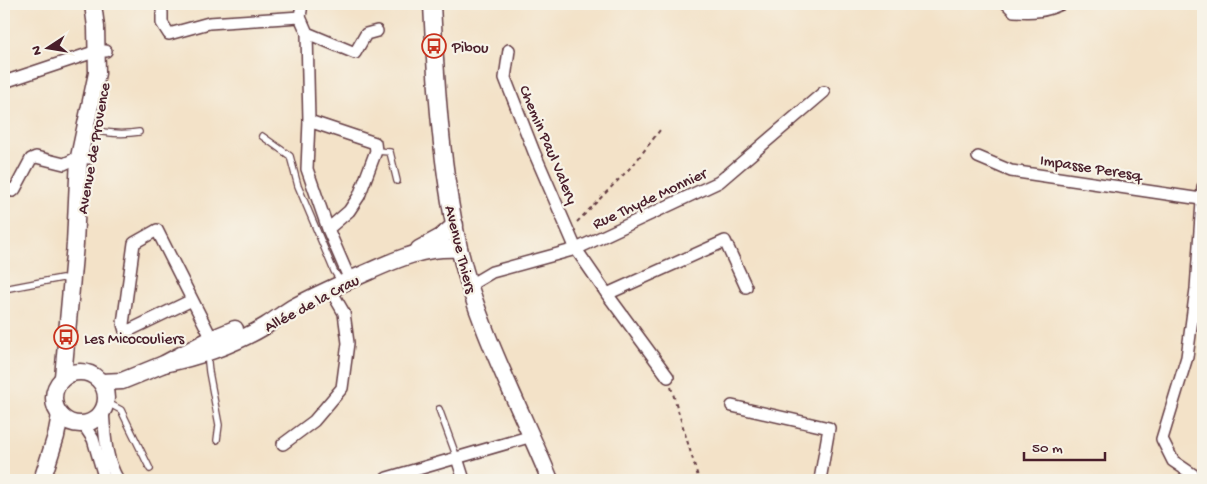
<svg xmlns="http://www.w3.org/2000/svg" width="1207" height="484" font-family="'Gochi Hand',sans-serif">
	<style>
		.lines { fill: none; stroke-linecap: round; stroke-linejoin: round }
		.lane-casing { stroke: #633c43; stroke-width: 8 }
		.street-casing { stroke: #633c43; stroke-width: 14 }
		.secondary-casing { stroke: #633c43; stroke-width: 19 }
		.path { stroke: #633c43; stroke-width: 2; stroke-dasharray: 4 4; stroke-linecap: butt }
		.lane { stroke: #fff; stroke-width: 5.5 }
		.street { stroke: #fff; stroke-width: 11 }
		.secondary { stroke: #fff; stroke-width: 16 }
		.labels { text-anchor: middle; stroke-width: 4.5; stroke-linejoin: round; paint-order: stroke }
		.poi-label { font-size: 16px; fill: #4a1f2b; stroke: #f7f3e8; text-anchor: start }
		.street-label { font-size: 16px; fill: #4a1f2b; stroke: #f7f3e8 }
	</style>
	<rect width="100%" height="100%" fill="#f7f3e8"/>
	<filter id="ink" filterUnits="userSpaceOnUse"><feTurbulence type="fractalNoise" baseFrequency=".02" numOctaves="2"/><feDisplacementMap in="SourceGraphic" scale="10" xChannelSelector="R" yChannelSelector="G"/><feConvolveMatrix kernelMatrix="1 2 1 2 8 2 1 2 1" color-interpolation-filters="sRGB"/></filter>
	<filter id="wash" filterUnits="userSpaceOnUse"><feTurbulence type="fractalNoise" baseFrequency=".0096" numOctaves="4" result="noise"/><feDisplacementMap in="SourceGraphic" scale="20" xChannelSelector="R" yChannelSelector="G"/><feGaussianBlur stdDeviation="1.12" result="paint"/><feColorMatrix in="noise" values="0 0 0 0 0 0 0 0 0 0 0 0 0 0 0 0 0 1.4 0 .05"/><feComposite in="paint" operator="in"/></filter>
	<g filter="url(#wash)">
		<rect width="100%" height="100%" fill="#f3e2c8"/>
	</g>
	<g filter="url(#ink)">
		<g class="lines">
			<g class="lane-casing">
				<g id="lane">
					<path d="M 87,129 C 104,133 121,135 139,132"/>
					<polyline points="262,136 290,156 298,186 334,271 341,282"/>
					<polyline points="376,151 390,152 397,181"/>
					<polyline points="4,289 62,278 69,280"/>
					<polyline points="207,353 209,372 219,425 217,440"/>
					<polyline points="106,402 121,410 150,469"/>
					<polyline points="439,409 457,458"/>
				</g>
			</g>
			<g class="street-casing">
				<g id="street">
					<polyline points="302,4 300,17 307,33 355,53 366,34 377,31"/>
					<path d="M 1007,4 L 1014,11 C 1034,12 1043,12 1061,4"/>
					<polyline points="162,12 162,23 169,34 209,23 300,17"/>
					<polyline points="307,33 309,121"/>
					<polyline points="509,50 505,78 534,152 576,249 719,182 824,92"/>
					<polyline points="4,82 97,51 106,51"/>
					<polyline points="978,157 1011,171 1201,199"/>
					<polyline points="4,187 13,191 15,189 31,159 36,157 64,164 79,157 89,158"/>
					<polyline points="328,229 349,211 359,196 376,151 375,143 309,121 307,169 328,229 350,280"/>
					<polyline points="470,285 492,272 576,249 607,294 668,377"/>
					<polyline points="607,294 725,241 746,287"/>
					<polyline points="192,300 130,330 125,331 123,324 134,243 157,230 215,345"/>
					<polyline points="732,406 829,428 820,480"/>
					<path d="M 103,410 C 105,436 105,457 118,480"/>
					<polyline points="83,424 93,439 105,480"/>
					<polyline points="283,444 314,421 342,388 348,343 344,313 330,289"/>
					<polyline points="457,458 464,480"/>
					<polyline points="384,480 387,478 532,436"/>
					<polyline points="1201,480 1173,461 1162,439 1187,357 1196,289 1203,187"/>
				</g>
			</g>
			<g class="secondary-casing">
				<g id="secondary">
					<path d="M 432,4 C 436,86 441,168 459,248 C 478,329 519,404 550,480"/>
					<polyline points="419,249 441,237 455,225"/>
					<path d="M 164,364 C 199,357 237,343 267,325 C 276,319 284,313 292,308 C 317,294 343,283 368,272 C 399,258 425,247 459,249"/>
					<circle cx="80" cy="398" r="26"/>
					<polyline points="63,377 75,244 79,157 97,73 96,27 93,4"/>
					<polyline points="101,382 122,381 164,364 211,339 235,329"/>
					<polyline points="42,480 56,436 60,415"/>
				</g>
			</g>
			<g class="path">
				<polyline points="577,222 634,164 660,130"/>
				<polyline points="671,387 699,480"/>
			</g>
			<use href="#lane" class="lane"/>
			<use href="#street" class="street"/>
			<use href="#secondary" class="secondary"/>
		</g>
	</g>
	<defs>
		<g id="bus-ring" transform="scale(1.25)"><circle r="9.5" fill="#f7f3e8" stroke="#c8321e" stroke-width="1.5"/><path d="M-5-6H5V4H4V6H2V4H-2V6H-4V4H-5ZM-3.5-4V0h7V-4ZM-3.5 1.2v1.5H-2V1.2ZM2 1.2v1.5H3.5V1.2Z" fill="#c8321e"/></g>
	</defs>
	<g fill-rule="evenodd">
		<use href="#bus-ring" x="434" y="46"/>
		<use href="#bus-ring" x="66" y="337"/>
	</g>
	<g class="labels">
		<g class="poi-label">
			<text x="452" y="52">Pibou</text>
			<text x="84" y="343">Les Micocouliers</text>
		</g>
		<g class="street-label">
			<text transform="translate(550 144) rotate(67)" y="6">Chemin Paul Valery</text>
			<text transform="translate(92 148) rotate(-80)" y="6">Avenue de Provence</text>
			<text transform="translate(1091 166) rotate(9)" y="6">Impasse Peresq</text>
			<text transform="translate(649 197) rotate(-25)" y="6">Rue Thyde Monnier</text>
			<text transform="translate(462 249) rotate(76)" y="6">Avenue Thiers</text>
			<text transform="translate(311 302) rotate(-28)" y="6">Allée de la Crau</text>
		</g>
	</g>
	<rect width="1207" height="484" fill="none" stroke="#f7f3e8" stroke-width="20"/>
	<g transform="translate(48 48) rotate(258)" stroke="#f7f3e8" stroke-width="4" paint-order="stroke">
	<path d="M0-4L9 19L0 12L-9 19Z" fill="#4a1f2b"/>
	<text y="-8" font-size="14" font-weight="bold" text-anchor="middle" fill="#4a1f2b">N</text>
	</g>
	<path d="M1024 452v8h81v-8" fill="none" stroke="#4a1f2b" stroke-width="2.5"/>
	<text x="1032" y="452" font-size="15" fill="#4a1f2b" stroke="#f7f3e8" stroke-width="4" paint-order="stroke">50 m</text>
</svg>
